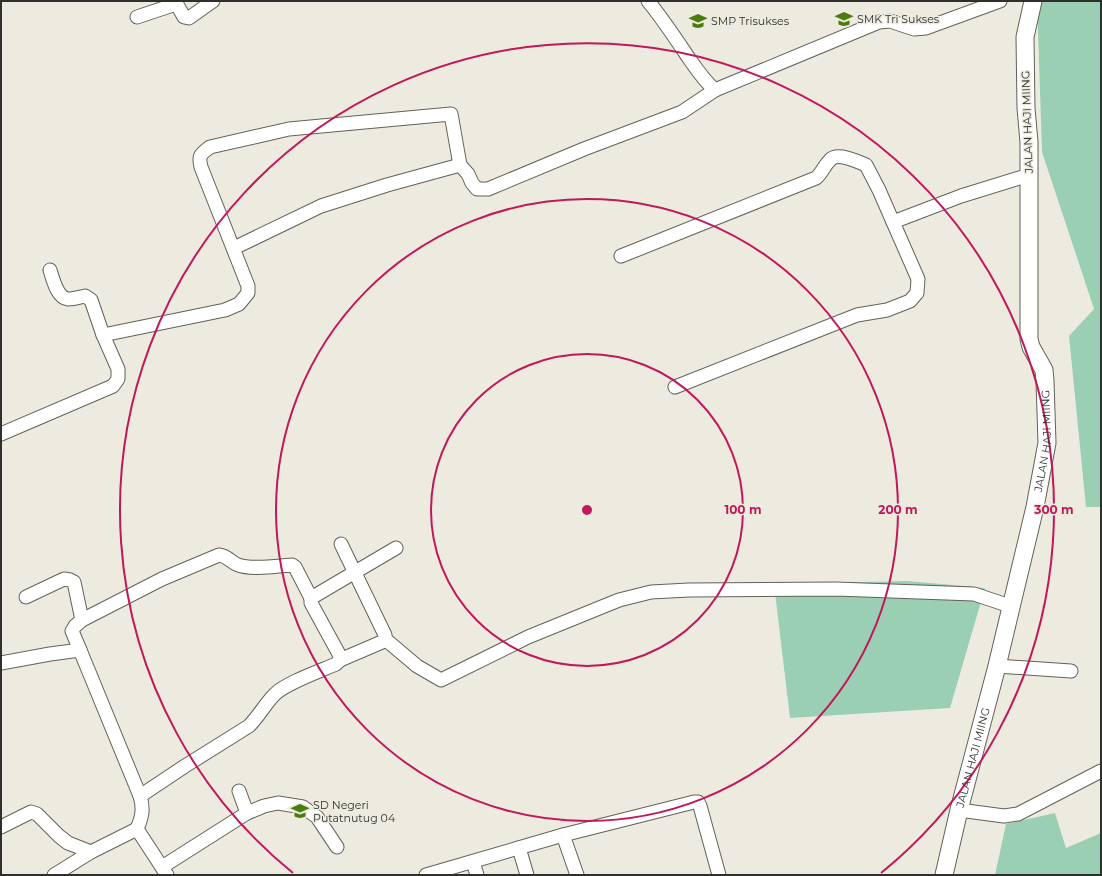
<svg xmlns="http://www.w3.org/2000/svg" width="1102" height="876" font-family="Montserrat,sans-serif">
	<style>
		.green { fill: #9bcfb3 }
		.lines { fill: none; stroke-linecap: round; stroke-linejoin: round }
		.minor-casing { stroke: #636157; stroke-width: 15 }
		.major-casing { stroke: #636157; stroke-width: 19 }
		.minor { stroke: #fff; stroke-width: 13 }
		.major { stroke: #fff; stroke-width: 17 }
		.ring { fill: none; stroke: #c2185b; stroke-width: 2 }
		.labels { text-anchor: middle; stroke-width: 3; stroke-linejoin: round; paint-order: stroke }
		.poi-label { font-size: 11px; fill: #302f2b; stroke: #edebdf; text-anchor: start }
		.street-label { font-size: 11px; fill: #302f2b; stroke: #edebdf }
		.centre { fill: #c2185b; stroke: #edebdf; stroke-width: 2 }
		.ring-label { font-size: 12px; text-anchor: middle; font-weight: bold; fill: #c2185b; stroke: #edebdf; stroke-width: 3; stroke-linejoin: round; paint-order: stroke }
	</style>
	<rect width="100%" height="100%" fill="#edebdf"/>
	<g class="green">
		<polygon points="1037,1 1101,1 1101,507 1086,507 1069,336 1094,309 1042,152"/>
		<polygon points="908,581 985,588 950,708 790,718 774,584"/>
		<polygon points="1055,813 1066,848 1101,833 1101,875 995,875 1006,824"/>
	</g>
	<g class="lines">
		<g class="minor-casing">
			<g id="minor">
				<polyline points="175,1 184,17 189,18 213,1"/>
				<path d="M 648,1 C 662,18 674,36 686,54 C 695,67 703,80 715,90 L 879,22 L 890,21 L 914,29 L 926,28 L 1000,1"/>
				<polyline points="137,17 176,4"/>
				<polyline points="234,250 236,247 321,206 387,185 460,165"/>
				<path d="M 621,256 L 816,178 C 822,173 824,166 830,160 C 837,152 857,161 866,165 L 879,190 L 893,222"/>
				<path d="M 50,270 C 53,279 57,298 68,299 C 74,299 80,297 85,296 L 91,300 L 103,335"/>
				<polyline points="675,387 857,315 887,310 910,301 917,293 918,279 893,222 961,196 1029,175"/>
				<path d="M 1,434 L 113,386 L 118,379 L 118,369 L 103,335 L 225,310 L 239,304 L 248,293 L 248,286 L 201,167 C 198,155 201,154 210,147 L 289,129 L 451,114 L 460,165 L 468,174 L 472,183 L 477,189 L 488,189 L 584,149 L 682,112 L 715,90"/>
				<polyline points="26,597 64,579 70,580 74,582 82,620"/>
				<polyline points="385,639 417,666 441,680 528,637 619,600 651,592 689,590 836,589 974,594 1010,606"/>
				<path d="M 80,650 L 72,631 L 75,626 L 82,620 L 162,579 L 219,555 C 228,556 230,562 238,565 C 252,570 277,566 292,565 L 295,567 L 311,598"/>
				<polyline points="340,660 382,642 385,639 385,635 341,544"/>
				<path d="M 1,663 L 50,654 L 80,650 L 140,796 C 144,809 142,817 137,829"/>
				<polyline points="997,666 1071,671"/>
				<path d="M 140,796 L 185,766 L 249,726 C 259,716 265,704 275,694 C 286,683 320,671 336,664 L 340,660 L 340,656 L 311,603 L 311,598 L 396,548"/>
				<polyline points="959,810 1004,816 1018,814 1101,771"/>
				<polyline points="247,813 264,806 278,803 303,807 317,817 337,847"/>
				<polyline points="1,827 31,812 37,814 59,836 68,843 91,852 137,829 167,875"/>
				<polyline points="563,835 694,802 698,802 700,806 719,875"/>
				<polyline points="519,848 527,875"/>
				<polyline points="473,862 477,875"/>
				<polyline points="162,867 247,813 239,791"/>
				<polyline points="54,875 91,852"/>
				<polyline points="426,875 563,835 577,875"/>
			</g>
		</g>
		<g class="major-casing">
			<g id="major">
				<path id="s1" d="M 944,875 L 959,810 L 997,666 L 1035,507 L 1047,443 L 1045,381 L 1044,370 L 1031,347 L 1029,339 L 1029,142 L 1026,108 L 1025,37 L 1033,1"/>
			</g>
		</g>
		<use href="#minor" class="minor"/>
		<use href="#major" class="major"/>
	</g>
	<g class="ring">
		<circle cx="587" cy="510" r="156"/>
		<circle cx="587" cy="510" r="311"/>
		<path d="M293 873A467 467 0 1 1 881 873"/>
	</g>
	<defs>
		<g id="school-bare" transform="scale(1.38)"><path d="M0-5L7-2L0 1L-7-2ZM-4 1L0 2.5L4 1V4Q0 6-4 4Z" fill="#4a7d0e" stroke="#edebdf" stroke-width="2.5" paint-order="stroke"/></g>
	</defs>
	<g fill-rule="evenodd">
		<use href="#school-bare" x="844" y="19"/>
		<use href="#school-bare" x="698" y="21"/>
		<use href="#school-bare" x="300" y="811"/>
	</g>
	<g class="labels">
		<g class="poi-label">
			<text x="857" y="23">SMK Tri Sukses</text>
			<text x="711" y="25">SMP Trisukses</text>
			<text x="313" y="809">SD Negeri<tspan x="313" dy="13">Putatnutug 04</tspan></text>
		</g>
		<g class="street-label">
			<text transform="translate(1027 122) rotate(-92)" y="4">JALAN HAJI MIING</text>
			<text dy="4" stroke="none"><textPath href="#s1" startOffset="446">JALAN HAJI MIING</textPath></text>
			<text dy="4" stroke="none"><textPath href="#s1" startOffset="121">JALAN HAJI MIING</textPath></text>
		</g>
	</g>
	<circle cx="587" cy="510" r="6" class="centre"/>
	<g class="ring-label">
		<text x="743" y="514">100 m</text>
		<text x="898" y="514">200 m</text>
		<text x="1054" y="514">300 m</text>
	</g>
	<rect width="1102" height="876" fill="none" stroke="#302f2b" stroke-width="4"/>
</svg>
